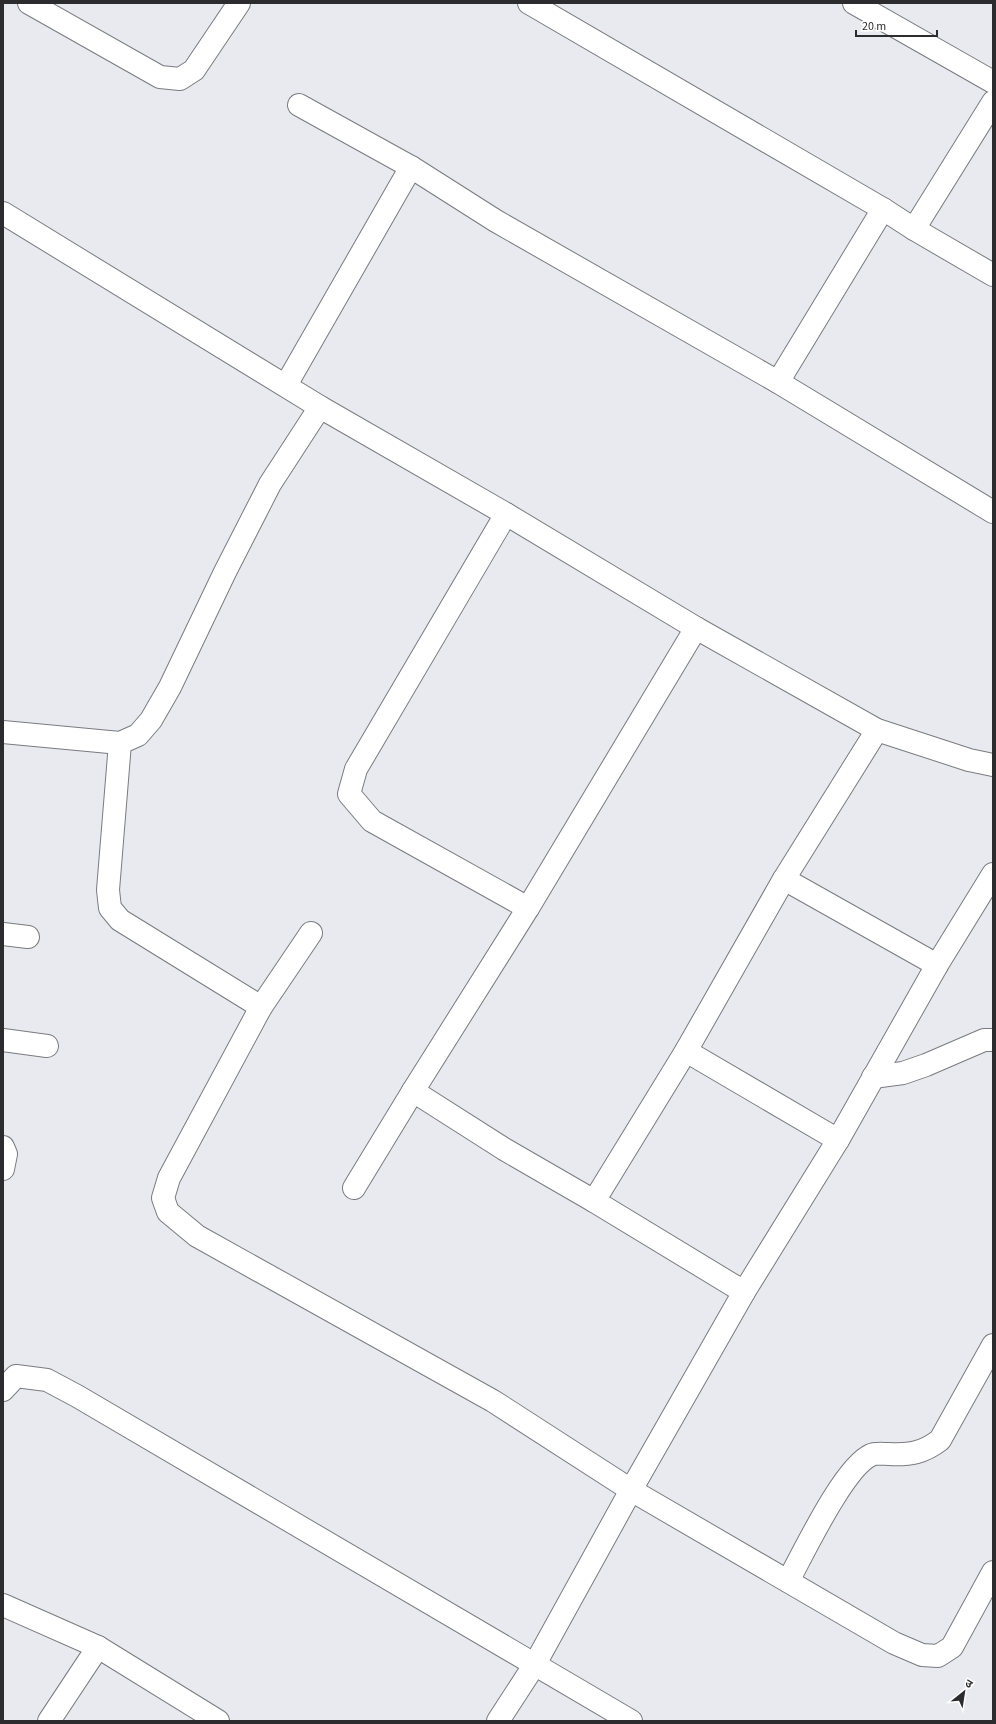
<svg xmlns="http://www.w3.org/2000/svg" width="996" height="1724" font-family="'Source Sans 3','Noto Sans Devanagari',sans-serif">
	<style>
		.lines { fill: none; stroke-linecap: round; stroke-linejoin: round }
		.minor-casing { stroke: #7a7b80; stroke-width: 24 }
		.minor { stroke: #fff; stroke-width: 22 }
	</style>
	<rect width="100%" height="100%" fill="#e9eaf0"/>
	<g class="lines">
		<g class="minor-casing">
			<g id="minor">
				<polyline points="29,3 160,77 180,79 194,70 239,3"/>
				<polyline points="529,3 883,209 914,229 993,275"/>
				<polyline points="854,3 993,82"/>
				<polyline points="299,105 411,167 496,221 778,382 883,209"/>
				<polyline points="3,213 320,407 506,514 696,628 877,730 969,760 993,765"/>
				<polyline points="914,229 993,102"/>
				<polyline points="778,382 993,512"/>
				<polyline points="286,385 411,167"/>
				<polyline points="506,514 356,769 349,794 372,821 528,908 696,628"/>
				<polyline points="3,732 120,743 138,735 151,720 170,687 225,572 270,484 320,407"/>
				<polyline points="120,743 108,890 110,908 120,920 261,1007 169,1178 163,1198 168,1212 197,1236 493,1401 631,1490 894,1643 922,1655 938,1656 952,1647 993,1572"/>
				<polyline points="784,879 937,965"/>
				<polyline points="3,934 28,937"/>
				<polyline points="261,1007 311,933"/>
				<polyline points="3,1040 47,1046"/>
				<polyline points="686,1051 838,1140"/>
				<polyline points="873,1077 903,1073 926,1065 984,1040 993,1040"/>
				<polyline points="413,1091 504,1149 594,1201 686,1051 784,879 877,730"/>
				<polyline points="3,1147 6,1154 3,1169"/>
				<polyline points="354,1188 413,1091 528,908"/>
				<polyline points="594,1201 744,1292"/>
				<polyline points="3,1390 16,1376 47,1380 77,1396 631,1721"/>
				<path d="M 788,1581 C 804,1552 844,1467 871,1455 C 875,1453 883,1454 889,1454 C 910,1455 923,1453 940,1440 L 993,1345"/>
				<polyline points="3,1605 98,1647 218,1721"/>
				<polyline points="49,1721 98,1647"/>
				<polyline points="498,1721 535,1664 631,1490 744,1292 838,1140 937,965 993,874"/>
			</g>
		</g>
		<use href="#minor" class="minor"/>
	</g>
	<rect width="996" height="1724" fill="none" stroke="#2c2c2e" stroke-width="8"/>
	<g transform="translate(964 1692) rotate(30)" stroke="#ffffff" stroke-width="3" paint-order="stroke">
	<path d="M0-3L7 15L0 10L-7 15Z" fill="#2c2c2e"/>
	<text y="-6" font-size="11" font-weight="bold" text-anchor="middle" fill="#2c2c2e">उ</text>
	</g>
	<path d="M856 30v6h81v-6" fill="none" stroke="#2c2c2e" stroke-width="2"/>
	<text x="862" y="30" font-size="12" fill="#2c2c2e" stroke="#ffffff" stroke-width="3" paint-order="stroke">20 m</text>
</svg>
